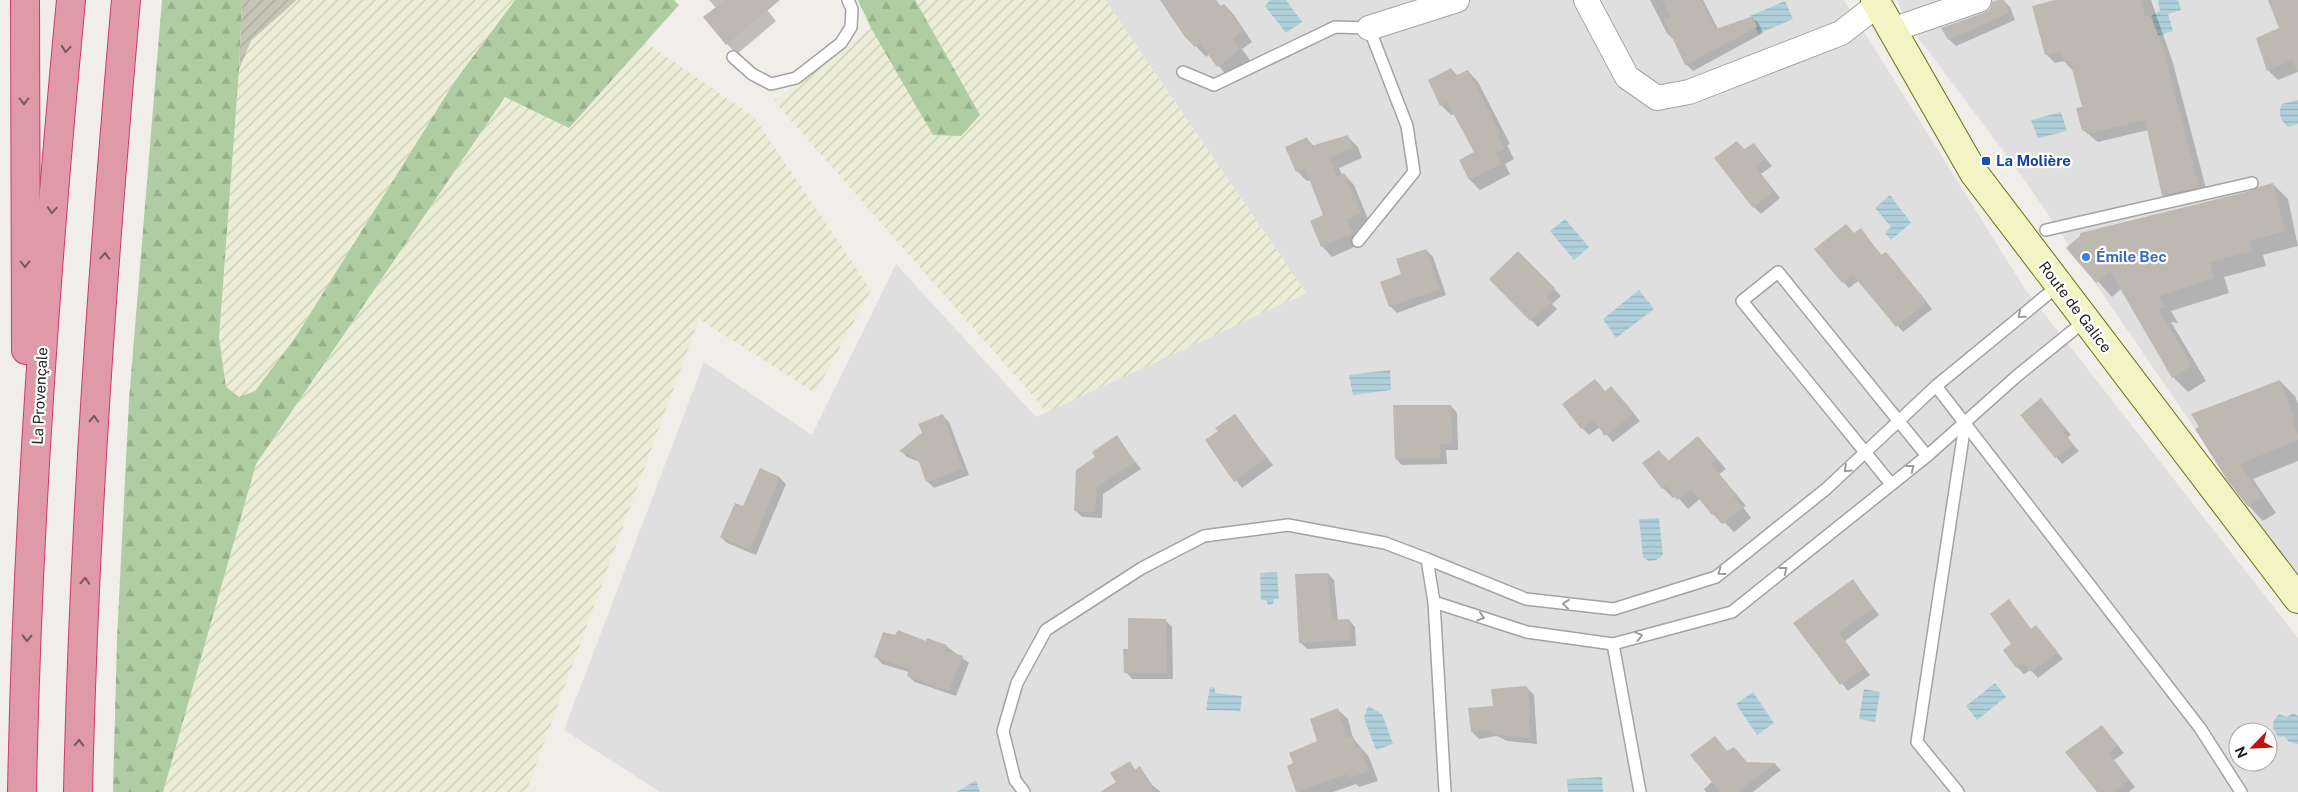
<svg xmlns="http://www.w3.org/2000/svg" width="2298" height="792" font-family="'Public Sans',sans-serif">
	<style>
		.residential { fill: #e0dfdf; fill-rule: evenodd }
		.construction { fill: url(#construction-furrows) }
		.farmland { fill: url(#farmland-furrows) }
		.forest { fill: url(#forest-firs) }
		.water { fill: url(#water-rules) }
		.shadow { fill: #0003 }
		.building { fill: #beb8b2 }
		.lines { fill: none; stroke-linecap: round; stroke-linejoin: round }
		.lane-casing { stroke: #a3a3a3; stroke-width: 14 }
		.street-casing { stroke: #a3a3a3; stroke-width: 26 }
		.secondary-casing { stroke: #667111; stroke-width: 30 }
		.highway-casing { stroke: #cb3b6c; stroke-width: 30 }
		.lane { stroke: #fff; stroke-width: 11 }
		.street { stroke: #fff; stroke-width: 24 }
		.secondary { stroke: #f2f4c4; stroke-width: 28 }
		.highway { stroke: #e09aa7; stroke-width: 28 }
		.oneway { stroke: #77585e }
		.oneway2 { stroke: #9c9c9c }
		.transit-dot { fill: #1a4fb4; stroke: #fff; stroke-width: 2 }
		.shop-dot { fill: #3f7fe0; stroke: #fff; stroke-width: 2 }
		.labels { text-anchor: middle; stroke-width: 4.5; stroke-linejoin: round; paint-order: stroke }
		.transit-label { font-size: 15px; font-weight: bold; fill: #164399; stroke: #fff; text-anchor: start }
		.shop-label { font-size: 15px; font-weight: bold; fill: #366cbe; stroke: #fff; text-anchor: start }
		.street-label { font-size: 15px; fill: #222; stroke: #fff }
	</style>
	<defs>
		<pattern id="construction-furrows" width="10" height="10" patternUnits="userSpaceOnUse" patternTransform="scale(1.25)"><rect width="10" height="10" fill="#c5c5b5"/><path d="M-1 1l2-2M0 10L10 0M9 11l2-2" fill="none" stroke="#a9a99b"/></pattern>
		<pattern id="farmland-furrows" width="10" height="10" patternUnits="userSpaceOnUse" patternTransform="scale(1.25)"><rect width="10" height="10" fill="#ecedd7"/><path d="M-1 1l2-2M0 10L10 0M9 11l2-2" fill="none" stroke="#cacbb8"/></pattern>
		<pattern id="forest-firs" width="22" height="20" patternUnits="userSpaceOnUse" patternTransform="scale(1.25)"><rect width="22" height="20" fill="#afcca3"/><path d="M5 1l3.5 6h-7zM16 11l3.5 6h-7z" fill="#96af8c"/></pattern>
		<pattern id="water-rules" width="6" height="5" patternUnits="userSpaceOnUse" patternTransform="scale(1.25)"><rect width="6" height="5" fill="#afd0da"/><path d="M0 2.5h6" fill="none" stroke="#96b2bb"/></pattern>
	</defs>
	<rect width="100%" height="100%" fill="#f1eee9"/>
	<g class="residential">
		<path d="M 1105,0 L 1844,0 L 2025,289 L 2298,638 L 2298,792 L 660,792 L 564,730 L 704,362 L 812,435 L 896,264 L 1036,417 L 1306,293 ZM 2238,732 L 2268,732 L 2268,762 L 2238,762 Z"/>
		<polygon points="1897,0 2298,0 2298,579 2019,172 1908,24"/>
	</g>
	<polygon class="construction" points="242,0 297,0 251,41 239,70"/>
	<g class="farmland">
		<polygon points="297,0 515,0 455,81 295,338 255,391 239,398 226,387 219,339 239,70 251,41"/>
		<polygon points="858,0 1105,0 1306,293 1047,412 774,101 871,28"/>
		<polygon points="645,42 754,117 871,290 815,393 699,319 526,792 163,792 256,464 505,97 569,128"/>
	</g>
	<g class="forest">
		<polygon points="162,0 242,0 239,70 219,338 226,387 239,397 255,391 295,338 455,81 515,0 674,0 679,5 569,128 505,97 256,464 163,792 113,792 117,639 129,400"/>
		<polygon points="858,0 915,0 980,115 961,136 933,135 871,28"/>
	</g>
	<g class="water">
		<polygon points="1270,0 1286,0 1302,22 1286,33 1265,6"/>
		<polygon points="2158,0 2178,0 2181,10 2168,14 2173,31 2157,36 2151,16 2160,11"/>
		<polygon points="1785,1 1793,19 1758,34 1750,16"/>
		<path d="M 2298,100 L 2298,124 L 2288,127 C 2280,120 2278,113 2282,104 Z"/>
		<polygon points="2061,112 2067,131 2038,138 2031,120"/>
		<polygon points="1890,195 1911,223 1891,240 1885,233 1891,227 1875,208"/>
		<polygon points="1565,219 1589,247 1574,260 1550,231"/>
		<polygon points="1639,290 1654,309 1616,338 1603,319"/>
		<polygon points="1390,370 1391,390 1353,395 1349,375"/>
		<polygon points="1659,518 1663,555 1656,560 1649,561 1643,557 1639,519"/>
		<polygon points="1277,572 1279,599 1274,599 1273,604 1268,605 1266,600 1261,600 1260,573"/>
		<polygon points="1995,683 2006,697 1977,720 1966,706"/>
		<polygon points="1210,687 1215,688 1215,693 1242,696 1240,714 1239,711 1206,710"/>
		<polygon points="1864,689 1880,692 1875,722 1859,719"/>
		<polygon points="1753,692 1774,723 1757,735 1736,704"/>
		<polygon points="1368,706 1382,714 1393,744 1376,750 1364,718"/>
		<path d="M 2294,713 L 2298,716 L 2298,744 L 2289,742 L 2284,736 L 2279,737 C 2271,730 2271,721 2279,714 L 2287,717 Z"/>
		<polygon points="1602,777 1603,792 1568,792 1567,779"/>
		<polygon points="976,780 980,792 957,792"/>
	</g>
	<g class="shadow">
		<polygon points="709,0 759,0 776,21 737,54 727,44 716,8"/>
		<polygon points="1161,0 1216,0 1221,6 1224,4 1234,15 1252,42 1242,49 1250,60 1228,77 1209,54 1206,57 1196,46"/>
		<polygon points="1650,0 1703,0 1718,29 1752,17 1759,24 1763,33 1693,71 1686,64 1674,40 1667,33"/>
		<polygon points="2003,0 2010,7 2015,20 1956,46 1949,39"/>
		<polygon points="2058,0 2151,0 2173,63 2208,196 2172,204 2163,195 2148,130 2098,142 2083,130 2084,108 2073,71 2064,61 2055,63 2046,54"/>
		<polygon points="2270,0 2298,0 2298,72 2278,80 2268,70 2281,29"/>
		<polygon points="1451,69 1458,76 1468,71 1478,82 1510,144 1507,145 1514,159 1505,164 1510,174 1480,190 1470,180 1461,160 1476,153 1455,114 1451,115 1441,105"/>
		<polygon points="1348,137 1358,147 1362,158 1339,168 1342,175 1344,174 1354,185 1370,224 1357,230 1361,244 1332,257 1322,246 1325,216 1311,180 1307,181 1297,171 1307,139 1314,146"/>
		<polygon points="1754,145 1772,166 1761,174 1780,198 1761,214 1754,207 1745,150"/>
		<polygon points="2273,184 2288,199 2298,246 2263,255 2266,266 2224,277 2229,293 2171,311 2178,323 2171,322 2206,381 2188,392 2173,377 2122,288 2112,297 2068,248"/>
		<polygon points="1861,230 1882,256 1892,259 1932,309 1903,332 1860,280 1849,288 1843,282 1855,235"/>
		<polygon points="1426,250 1433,257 1446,295 1397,313 1390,306 1403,275"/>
		<polygon points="1518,252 1561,296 1552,304 1557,309 1538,327 1491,279"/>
		<polygon points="2280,381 2295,396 2298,404 2298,461 2253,479 2276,513 2263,521 2249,506 2200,427"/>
		<polygon points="1605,392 1618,395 1640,421 1613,442 1600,427 1589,435 1582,428"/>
		<polygon points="1451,406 1457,413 1458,450 1446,450 1447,464 1402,465 1396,459"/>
		<polygon points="2047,406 2071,435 2067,438 2079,451 2062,464 2022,415"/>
		<polygon points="942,415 949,422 969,475 934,488 927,481 920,462 907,457 901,451"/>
		<polygon points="1234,416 1273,465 1242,488 1206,440 1220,431"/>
		<polygon points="1116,437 1141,469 1103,494 1102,518 1082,517 1075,510 1096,458"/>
		<polygon points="1708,448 1726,469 1719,474 1746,506 1743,507 1751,518 1734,532 1724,522 1722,524 1700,499 1688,509 1676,495 1673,498 1663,488 1659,451 1669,461"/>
		<polygon points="760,470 780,478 786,484 756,555 727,543 721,537 744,508"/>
		<polygon points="1328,574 1334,580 1338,621 1349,620 1355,627 1356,646 1307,649 1300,642"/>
		<polygon points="1853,581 1879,615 1845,641 1870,675 1848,691 1795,623"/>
		<polygon points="2009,601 2032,630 2036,626 2063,659 2038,678 2031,670 2024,674 2017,667"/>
		<polygon points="1165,620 1172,627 1173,679 1132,679 1126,672"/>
		<polygon points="946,646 969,663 956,696 915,682 908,676 909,672 882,664 876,657"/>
		<polygon points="1527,688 1534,695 1537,744 1507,741 1497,736 1479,739 1472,732 1495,708"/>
		<polygon points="1338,710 1348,719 1353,738 1369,757 1378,781 1359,787 1356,784 1333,792 1298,792 1294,763 1319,742"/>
		<polygon points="2102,726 2124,753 2114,760 2135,787 2129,792 2099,792"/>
		<polygon points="1728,752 1747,763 1775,764 1781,770 1753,792 1706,792 1704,789 1713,781"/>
		<polygon points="1129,763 1136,770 1140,768 1153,786 1161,792 1123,792"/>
	</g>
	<g class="building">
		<polygon points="725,0 780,0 726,45 703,17"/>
		<polygon points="1160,0 1215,0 1222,8 1226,6 1243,31 1233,38 1240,50 1217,67 1200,43 1195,47 1185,37"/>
		<polygon points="1662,0 1701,0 1716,29 1753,16 1757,27 1685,65 1664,20 1671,17"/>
		<polygon points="1999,0 2004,0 2009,13 1948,40 1941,28 1983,13 1990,9 1992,2"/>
		<polygon points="2055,0 2141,0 2145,16 2151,16 2164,52 2199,187 2162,196 2145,120 2088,134 2087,129 2082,131 2076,108 2082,107 2070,61 2063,62 2060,51 2045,55 2032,6"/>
		<polygon points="2268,0 2298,0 2298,72 2292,60 2267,71 2256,38 2279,28"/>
		<polygon points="1451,68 1455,76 1468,70 1500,133 1498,135 1504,149 1496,153 1501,164 1469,180 1459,160 1474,152 1447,102 1440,106 1428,80"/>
		<polygon points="1348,135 1353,148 1330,157 1337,177 1344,173 1361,213 1347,220 1352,234 1321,247 1310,221 1323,215 1305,168 1296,172 1285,147 1307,137 1311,146"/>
		<polygon points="1737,141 1744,149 1754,143 1766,159 1755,166 1774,191 1753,208 1714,158"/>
		<polygon points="2273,183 2285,231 2249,241 2252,251 2210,262 2214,278 2158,296 2165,308 2158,308 2192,366 2172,378 2110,271 2096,283 2066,248 2080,236 2080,233 2254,190 2258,187"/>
		<polygon points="1846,224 1854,233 1861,228 1881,255 1886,252 1927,302 1896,327 1853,275 1842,283 1814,249"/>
		<polygon points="1426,249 1440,289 1389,307 1380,282 1401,274 1396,259"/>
		<polygon points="1518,251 1555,288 1546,297 1552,302 1530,321 1489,279"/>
		<polygon points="1595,379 1605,391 1611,386 1634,413 1605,436 1593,420 1581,429 1562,404"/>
		<polygon points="2280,380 2294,417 2291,418 2298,434 2298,440 2240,464 2262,497 2248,507 2227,480 2195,429 2199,427 2191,414"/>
		<polygon points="2041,398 2066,429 2063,431 2074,445 2055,458 2020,415"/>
		<polygon points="1393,405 1451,405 1452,444 1440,444 1441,458 1395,459"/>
		<polygon points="943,414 963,469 926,482 918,459 899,451 922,433 918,424"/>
		<polygon points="1235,414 1267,458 1234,482 1205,440 1218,431 1215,428"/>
		<polygon points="1117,435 1135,462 1097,487 1095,512 1074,511 1076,470 1095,457 1092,452"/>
		<polygon points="1698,436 1717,459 1711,464 1737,495 1734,497 1743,508 1723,524 1715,513 1712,515 1691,489 1677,500 1666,486 1662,489 1642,463 1659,450 1668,461"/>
		<polygon points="760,468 780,477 750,550 720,537 735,503 743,506"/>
		<polygon points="1328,573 1332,620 1349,619 1350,640 1299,643 1295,574"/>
		<polygon points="1853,579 1873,608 1839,633 1864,668 1840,685 1793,623"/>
		<polygon points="2009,599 2031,629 2036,625 2058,652 2031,672 2024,663 2016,668 2003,650 2011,644 1990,614"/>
		<polygon points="1128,618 1166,619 1167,673 1124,673 1123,649 1128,649"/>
		<polygon points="898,630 926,641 927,638 947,645 945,650 963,656 949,691 907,676 909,669 874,657 883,632 895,635"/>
		<polygon points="1527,686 1531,713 1528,713 1531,738 1499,735 1489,730 1471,732 1468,708 1493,706 1491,689"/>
		<polygon points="1338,708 1347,738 1353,736 1356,747 1360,746 1369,771 1349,778 1347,774 1296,792 1287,766 1293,763 1289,753 1317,741 1310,719"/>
		<polygon points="2102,725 2118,746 2109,753 2129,780 2113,792 2097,792 2065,752"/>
		<polygon points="1715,736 1727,751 1734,747 1747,762 1776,763 1738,792 1720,792 1690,755"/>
		<polygon points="1130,761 1135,770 1140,766 1155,792 1100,792 1116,782 1110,773"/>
	</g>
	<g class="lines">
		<g class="lane-casing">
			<g id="lane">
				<polyline points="733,57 752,74 771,84 796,78 841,43 851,27 852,9 848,0"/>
				<polyline points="1183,72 1214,85 1335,27 1369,28 1407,126 1414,172 1358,241"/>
				<polyline points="2046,230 2252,183"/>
				<polyline points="1936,386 2200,728 2241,792"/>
				<polyline points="1891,484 1742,301 1778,272 1927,456"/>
				<polyline points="1427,559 1526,599 1614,609 1716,577 1826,489 1936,386 2059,285"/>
				<polyline points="1434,602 1527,632 1613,644 1732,612 1927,456 2018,375 2086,320"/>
				<polyline points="1613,644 1640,792"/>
				<polyline points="1024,792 1015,780 1003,731 1017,683 1046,630 1142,568 1204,536 1288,525 1385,543 1427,559 1434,602 1445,792"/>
				<polyline points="1958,792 1917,742 1965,424"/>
			</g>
		</g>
		<g class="street-casing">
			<g id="street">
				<polyline points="1586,0 1627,77 1657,98 1689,92 1841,33 1877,5"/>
				<polyline points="1369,28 1457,0"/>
				<polyline points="1892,30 1979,0"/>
			</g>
		</g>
		<g class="secondary-casing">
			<polyline id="secondary" points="1875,0 1974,173 2298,599"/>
		</g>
		<g class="highway-casing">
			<g id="highway">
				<polyline points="25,0 26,350"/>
				<path d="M 22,792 C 27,528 46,263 71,0"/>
				<path d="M 78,792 C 84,527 103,264 126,0"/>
			</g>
		</g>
		<use href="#lane" class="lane"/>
		<use href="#street" class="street"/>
		<use href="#secondary" class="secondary"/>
		<use href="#highway" class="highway"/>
	</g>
	<defs><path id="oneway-chevron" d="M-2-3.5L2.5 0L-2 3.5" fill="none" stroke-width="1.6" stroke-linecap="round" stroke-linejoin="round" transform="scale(1.25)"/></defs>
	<g class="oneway">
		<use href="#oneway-chevron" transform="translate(66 49) rotate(95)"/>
		<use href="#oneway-chevron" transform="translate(24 101) rotate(90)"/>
		<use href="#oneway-chevron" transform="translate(52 210) rotate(94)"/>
		<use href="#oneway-chevron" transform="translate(105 256) rotate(-86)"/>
		<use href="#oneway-chevron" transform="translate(25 264) rotate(90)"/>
		<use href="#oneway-chevron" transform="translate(94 419) rotate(-87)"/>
		<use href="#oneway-chevron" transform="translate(85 581) rotate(-87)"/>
		<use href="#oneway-chevron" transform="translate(27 638) rotate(92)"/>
		<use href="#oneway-chevron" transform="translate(79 743) rotate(-88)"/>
	</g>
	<g class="oneway2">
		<use href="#oneway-chevron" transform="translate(2021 315) rotate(141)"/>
		<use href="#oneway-chevron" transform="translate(1911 468) rotate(-38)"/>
		<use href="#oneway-chevron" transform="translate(1847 469) rotate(137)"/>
		<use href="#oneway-chevron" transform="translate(1784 570) rotate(-38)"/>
		<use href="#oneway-chevron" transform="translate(1721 572) rotate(144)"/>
		<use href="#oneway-chevron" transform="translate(1566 604) rotate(-174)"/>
		<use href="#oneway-chevron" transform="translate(1481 617) rotate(18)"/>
		<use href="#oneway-chevron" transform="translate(1639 636) rotate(-15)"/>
	</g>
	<rect class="transit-dot" x="1981" y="156" width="10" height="10" rx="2.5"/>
	<circle class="shop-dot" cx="2086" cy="257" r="5"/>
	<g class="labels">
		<g class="transit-label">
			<text x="1996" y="166">La Molière</text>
		</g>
		<g class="shop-label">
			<text x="2096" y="262">Émile Bec</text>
		</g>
		<g class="street-label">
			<text transform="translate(2075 307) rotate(53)" y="5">Route de Galice</text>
			<text transform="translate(40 396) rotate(-87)" y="5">La Provençale</text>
		</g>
	</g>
	<g transform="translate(2253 747) rotate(246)"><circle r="24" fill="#ffffff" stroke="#a7a7a7"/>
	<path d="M0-4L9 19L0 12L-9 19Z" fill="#bf1414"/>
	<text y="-8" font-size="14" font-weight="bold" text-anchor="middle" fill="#222222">N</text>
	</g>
</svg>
